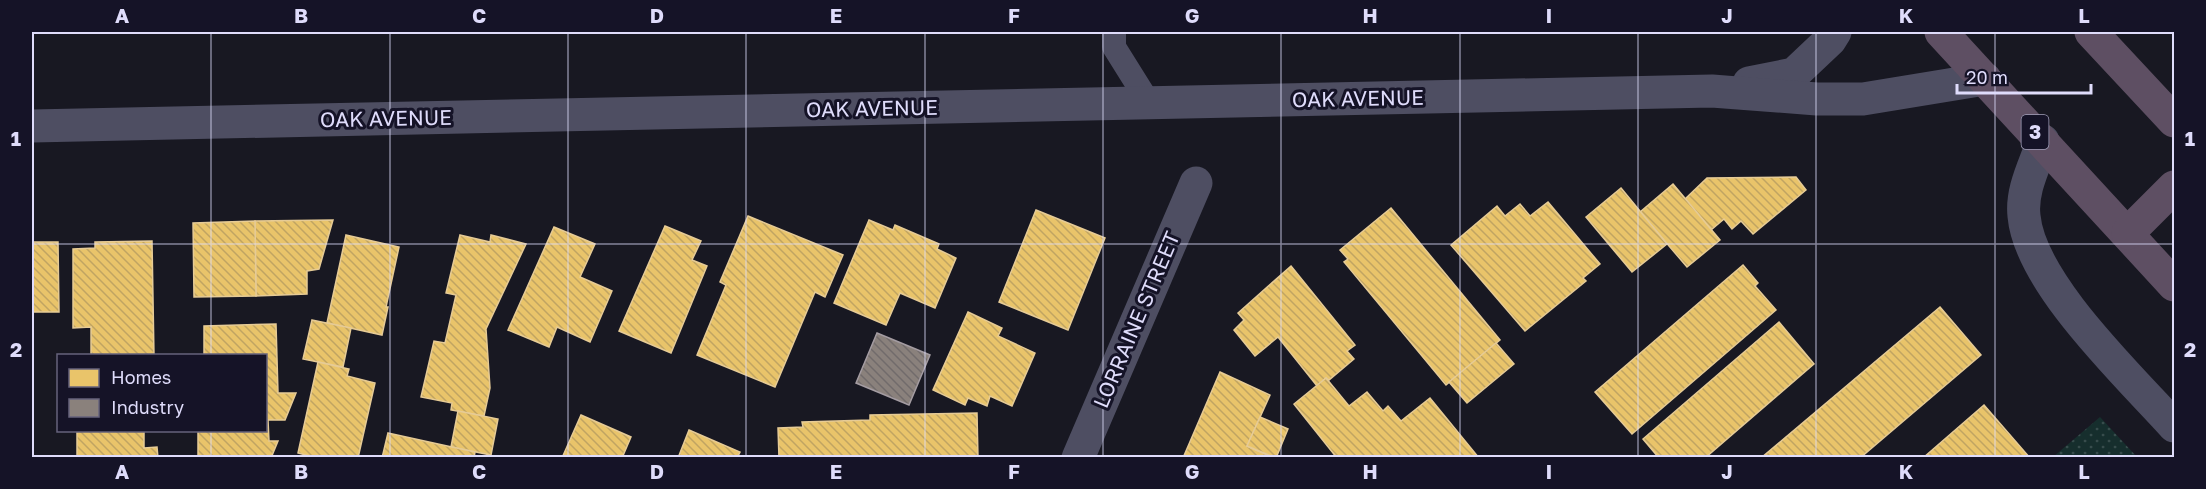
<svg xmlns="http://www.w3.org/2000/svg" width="2206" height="489" font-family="'Golos Text',sans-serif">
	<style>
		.green { fill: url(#green-dots) }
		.homes { fill: url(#homes-back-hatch); stroke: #e6cb96; stroke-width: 1.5 }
		.industry { fill: url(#industry-back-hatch); stroke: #a49ca2; stroke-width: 1.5 }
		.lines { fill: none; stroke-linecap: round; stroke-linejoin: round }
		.lane { stroke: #4e4e62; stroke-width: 24 }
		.street { stroke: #4e4e62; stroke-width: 33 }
		.highway { stroke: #5e4f63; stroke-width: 33 }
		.grid { fill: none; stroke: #dfdcfb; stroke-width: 1.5; stroke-opacity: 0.55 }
		.labels { text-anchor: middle; stroke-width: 6; stroke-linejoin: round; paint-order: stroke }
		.shield { fill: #151327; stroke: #a2a0bb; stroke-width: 1.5 }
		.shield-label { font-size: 20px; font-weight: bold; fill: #dfdcfb }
		.street-label { font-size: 21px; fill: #dfdcfb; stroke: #151327 }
		.neatline { fill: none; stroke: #dfdcfb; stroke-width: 2 }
		.grid-label { font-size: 20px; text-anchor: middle; font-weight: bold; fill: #dfdcfb }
	</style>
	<defs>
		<pattern id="green-dots" width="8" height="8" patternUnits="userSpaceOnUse" patternTransform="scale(1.5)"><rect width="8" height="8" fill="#162e2d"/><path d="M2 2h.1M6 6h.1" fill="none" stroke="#374c4c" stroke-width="1.8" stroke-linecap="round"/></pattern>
		<pattern id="homes-back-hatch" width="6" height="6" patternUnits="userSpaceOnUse" patternTransform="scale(1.5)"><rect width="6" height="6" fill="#e9c46a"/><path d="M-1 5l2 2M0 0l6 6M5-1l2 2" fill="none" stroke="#c0a462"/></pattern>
		<pattern id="industry-back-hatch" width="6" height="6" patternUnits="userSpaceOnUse" patternTransform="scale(1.5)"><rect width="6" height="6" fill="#8a817c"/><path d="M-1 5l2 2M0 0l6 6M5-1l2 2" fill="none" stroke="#716b6b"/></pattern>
	</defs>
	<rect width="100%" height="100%" fill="#181822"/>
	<polygon class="green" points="2100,417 2137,457 2053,457"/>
	<g class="homes">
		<polygon points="1796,177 1806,190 1753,234 1741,221 1732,229 1724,219 1711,230 1685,199 1707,178"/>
		<polygon points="1673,184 1720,240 1687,267 1640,212"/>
		<polygon points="1621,188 1667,244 1632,272 1586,217"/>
		<polygon points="1548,202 1600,264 1583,278 1586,281 1525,331 1451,245 1497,206 1505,216 1520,204 1530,216"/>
		<polygon points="1391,208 1500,340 1446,385 1344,262 1348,259 1340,250"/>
		<polygon points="1036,210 1105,238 1068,330 999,302"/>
		<polygon points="748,216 843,255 825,297 815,292 775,387 697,355 726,285 720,282"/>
		<polygon points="333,220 319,269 307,271 307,294 256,296 255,221"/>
		<polygon points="869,220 893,230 895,225 939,244 937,249 956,258 935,308 900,293 886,325 834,303"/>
		<polygon points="255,221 256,296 194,297 193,223"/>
		<polygon points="665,226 701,241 692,260 707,266 671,353 619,331"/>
		<polygon points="554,227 595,244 580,277 612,291 590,342 557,327 549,347 508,330"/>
		<polygon points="346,235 399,247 386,307 388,307 382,335 327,323"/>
		<polygon points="460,235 490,242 491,235 526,244 486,329 490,388 484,416 451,410 452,403 421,397 434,341 445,343 456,295 446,293"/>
		<polygon points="152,241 154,356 91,356 91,327 73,328 73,249 95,248 95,242"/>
		<polygon points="32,242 58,242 59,312 32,312"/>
		<polygon points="1743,265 1758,283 1755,286 1776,310 1632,434 1595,392"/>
		<polygon points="1291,266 1355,345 1347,351 1354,359 1329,380 1326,378 1317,386 1278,337 1255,356 1234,330 1244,320 1238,313"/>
		<polygon points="1940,307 1981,355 1860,458 1761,458"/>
		<polygon points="968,312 1002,328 998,336 1035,353 1012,406 990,396 987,406 968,398 965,405 933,390"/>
		<polygon points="312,320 351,328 343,367 303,359"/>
		<polygon points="1779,322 1814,364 1705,458 1659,458 1643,439"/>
		<polygon points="276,324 278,393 296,393 285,420 268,420 269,441 278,441 271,458 198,458 198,430 266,430 266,356 204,356 204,326"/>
		<polygon points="1496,343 1514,364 1467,403 1449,382"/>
		<polygon points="318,362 349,369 347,376 375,383 358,458 317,458 298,453"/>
		<polygon points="1220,372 1270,395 1247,446 1274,458 1183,458"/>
		<polygon points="1326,378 1349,406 1367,392 1383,411 1388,406 1401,421 1430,398 1479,458 1337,458 1294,404"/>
		<polygon points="1984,405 2030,458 1923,458"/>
		<polygon points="458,411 498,419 491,455 451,447"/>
		<polygon points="977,413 978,458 779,458 778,428 803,427 802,422 870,420 870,415"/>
		<polygon points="581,415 631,437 622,458 562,458"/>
		<polygon points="1260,417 1288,429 1276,458 1247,446"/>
		<polygon points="77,430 144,430 144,448 157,447 158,458 77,458"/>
		<polygon points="689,430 740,452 737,458 678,458"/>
		<polygon points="388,433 475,452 474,458 382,458"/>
	</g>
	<polygon class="industry" points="877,333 930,355 909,405 856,383"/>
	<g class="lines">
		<polyline class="lane" points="1114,32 1114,47 1149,103"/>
		<g class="street">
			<polyline points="1749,83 1794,74 1830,40 1835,32"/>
			<polyline points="32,126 1712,91 1817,99 1863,99 1985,79"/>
			<path d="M 2043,141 C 2035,165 2021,190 2024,216 C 2030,283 2129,376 2174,426"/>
			<polyline points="1078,458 1196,183"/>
		</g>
		<g class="highway">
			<polyline points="1941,32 2174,285"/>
			<polyline points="2091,32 2174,121"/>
			<polyline points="2128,233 2174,187"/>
		</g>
	</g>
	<path class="grid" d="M 211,32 L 211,356M 390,32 L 390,458M 568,32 L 568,458M 746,32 L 746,458M 925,32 L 925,458M 1103,32 L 1103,458M 1281,32 L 1281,458M 1460,32 L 1460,458M 1638,32 L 1638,458M 1816,32 L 1816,458M 1995,32 L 1995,458M 32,244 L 2174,244M 211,430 L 211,458"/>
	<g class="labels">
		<rect class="shield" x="2021.5" y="115" width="27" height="34" rx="4.5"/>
		<g class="shield-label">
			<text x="2035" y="139">3</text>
		</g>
		<g class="street-label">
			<text transform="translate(1358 99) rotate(-1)" y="7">OAK AVENUE</text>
			<text transform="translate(872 109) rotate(-1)" y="7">OAK AVENUE</text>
			<text transform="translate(386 119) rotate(-1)" y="7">OAK AVENUE</text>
			<text transform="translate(1137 320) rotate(-67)" y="7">LORRAINE STREET</text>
		</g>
	</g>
	<rect width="2206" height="489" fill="none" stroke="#151327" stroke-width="66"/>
	<rect x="57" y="354" width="210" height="78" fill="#151327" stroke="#66637c" stroke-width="1.5"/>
	<rect x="69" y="369" width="30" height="18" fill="#e9c46a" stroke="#66637c" stroke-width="1.5"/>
	<text x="111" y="384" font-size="18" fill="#dfdcfb">Homes</text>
	<rect x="69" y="399" width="30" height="18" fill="#8a817c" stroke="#66637c" stroke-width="1.5"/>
	<text x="111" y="414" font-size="18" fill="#dfdcfb">Industry</text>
	<path d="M1957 84v9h134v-9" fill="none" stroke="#dfdcfb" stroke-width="3"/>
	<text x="1966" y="84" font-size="18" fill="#dfdcfb" stroke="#151327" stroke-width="4.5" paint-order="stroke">20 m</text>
	<rect x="33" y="33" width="2140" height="423" class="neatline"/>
	<g class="grid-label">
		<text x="122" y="23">A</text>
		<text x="301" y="23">B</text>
		<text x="479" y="23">C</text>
		<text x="657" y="23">D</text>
		<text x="836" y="23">E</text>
		<text x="1014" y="23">F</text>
		<text x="1192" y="23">G</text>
		<text x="1370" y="23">H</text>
		<text x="1549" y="23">I</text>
		<text x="1727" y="23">J</text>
		<text x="1906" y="23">K</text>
		<text x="2084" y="23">L</text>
		<text x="16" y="146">1</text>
		<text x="2190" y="146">1</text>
		<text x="16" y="357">2</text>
		<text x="2190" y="357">2</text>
		<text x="122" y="479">A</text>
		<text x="301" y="479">B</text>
		<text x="479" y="479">C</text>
		<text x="657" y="479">D</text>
		<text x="836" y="479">E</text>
		<text x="1014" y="479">F</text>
		<text x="1192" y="479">G</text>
		<text x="1370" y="479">H</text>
		<text x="1549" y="479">I</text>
		<text x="1727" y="479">J</text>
		<text x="1906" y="479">K</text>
		<text x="2084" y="479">L</text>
	</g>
</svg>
